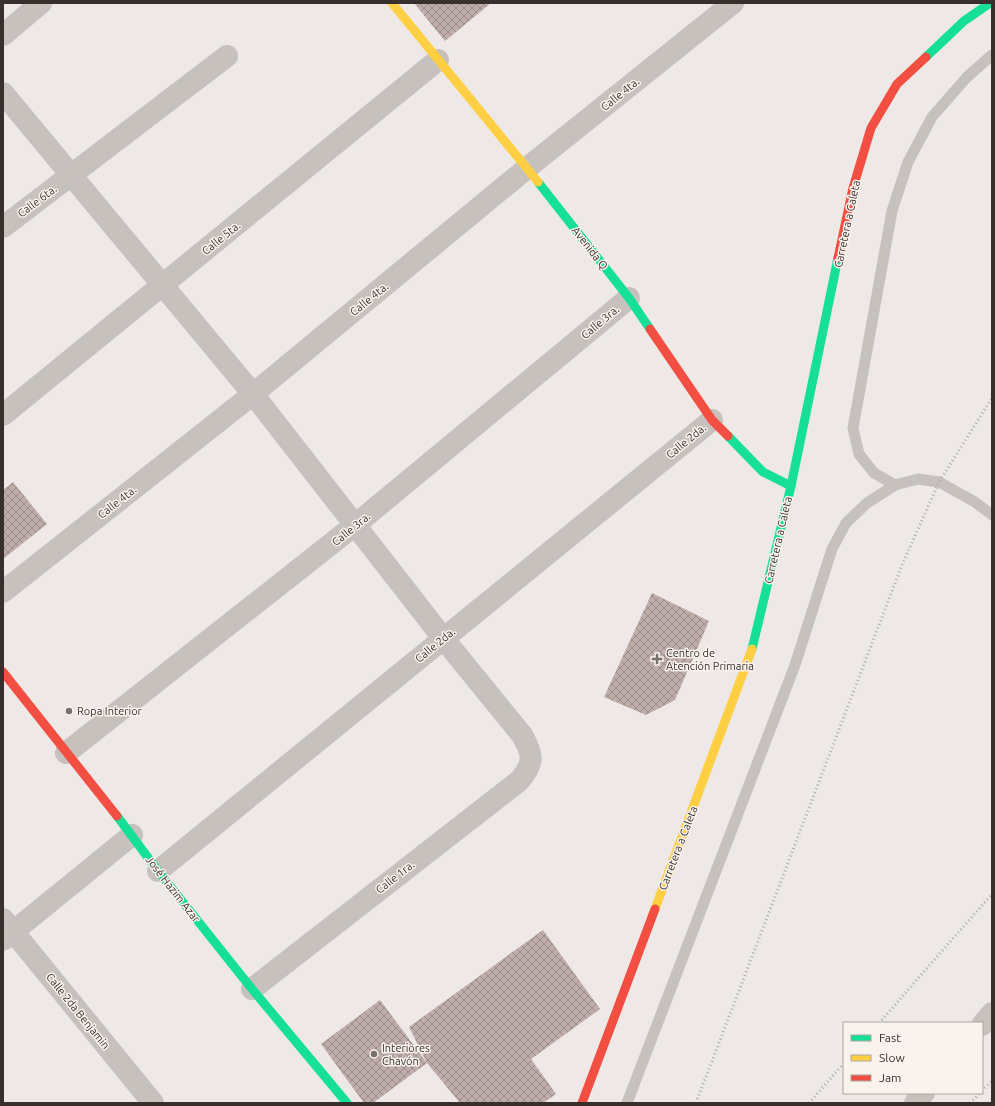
<svg xmlns="http://www.w3.org/2000/svg" width="995" height="1106" font-family="Ubuntu,sans-serif">
	<style>
		.building { fill: url(#building-cross-hatch) }
		.lines { fill: none; stroke-linecap: round; stroke-linejoin: round }
		.lane { stroke: #c7c1be; stroke-width: 11 }
		.street { stroke: #c7c1be; stroke-width: 22 }
		.fast { stroke: #16e098; stroke-width: 9 }
		.slow { stroke: #ffcf43; stroke-width: 9 }
		.jam { stroke: #f24e42; stroke-width: 9 }
		.rail { stroke: #afaaa8; stroke-width: 3; stroke-dasharray: 1 3; stroke-linecap: butt }
		.poi-dot { fill: #78706d; stroke: #f9f3ee; stroke-width: 1.5 }
		.labels { text-anchor: middle; stroke-width: 3; stroke-linejoin: round; paint-order: stroke }
		.street-label { font-size: 11px; fill: #382f2c; stroke: #f9f3ee }
		.poi-label { font-size: 11px; fill: #382f2c; stroke: #f9f3ee; text-anchor: start }
	</style>
	<defs>
		<pattern id="building-cross-hatch" width="8" height="8" patternUnits="userSpaceOnUse"><rect width="8" height="8" fill="#bfadaa"/><path d="M0 0l8 8M0 8l8-8" fill="none" stroke="#9c8d8b"/></pattern>
	</defs>
	<rect width="100%" height="100%" fill="#eee9e6"/>
	<g class="building">
		<polygon points="414,3 491,3 445,41"/>
		<polygon points="13,482 47,524 3,559 3,490"/>
		<polygon points="652,593 709,621 675,700 646,715 604,697"/>
		<polygon points="543,930 600,1009 531,1059 556,1094 543,1103 460,1103 427,1063 409,1027"/>
		<polygon points="380,1000 427,1063 373,1103 364,1103 321,1044"/>
	</g>
	<g class="lines">
		<g class="lane">
			<polyline points="895,485 874,473 859,454 853,428 892,211 908,162 932,117 967,77 992,55"/>
			<polyline points="627,1103 795,665 832,549 846,523 867,503 895,485 918,479 939,482 975,502 992,515"/>
		</g>
		<g class="street">
			<polyline points="3,35 41,3"/>
			<path d="M 3,93 L 253,394 L 443,638 L 522,735 C 533,754 535,763 519,781 L 252,989"/>
			<polyline points="3,227 227,56"/>
			<polyline points="3,415 438,60"/>
			<polyline points="3,592 253,394 527,168 733,3"/>
			<polyline points="66,753 355,525 629,298"/>
			<polyline points="158,871 712,420"/>
			<polyline points="3,919 153,1103"/>
			<polyline points="3,940 132,835"/>
			<polyline points="982,1025 992,1013"/>
			<polyline points="915,1103 924,1093"/>
		</g>
		<g class="fast">
			<polyline points="926,57 964,21 990,3"/>
			<polyline points="538,182 629,298 650,329"/>
			<polyline points="728,436 763,472 791,486"/>
			<polyline points="752,649 791,486 838,258"/>
			<polyline points="117,816 158,871 252,989 347,1103"/>
		</g>
		<g class="slow">
			<polyline points="392,3 538,182"/>
			<polyline points="655,909 752,649"/>
		</g>
		<g class="jam">
			<polyline points="838,258 853,188 871,128 897,84 926,57"/>
			<polyline points="650,329 712,420 728,436"/>
			<polyline points="3,672 117,816"/>
			<polyline points="582,1103 655,909"/>
		</g>
		<g class="rail">
			<polyline points="879,1023 992,894"/>
			<polyline points="982,1091 992,1081"/>
			<polyline points="696,1103 902,565 939,482 992,398"/>
			<polyline points="809,1103 844,1063"/>
			<polyline points="970,1103 980,1093"/>
			<polyline points="989,1103 992,1099"/>
		</g>
	</g>
	<g class="poi-dot">
		<path d="M655 653h4v4h4v4h-4v4h-4v-4h-4v-4h4z"/>
		<circle cx="69" cy="711" r="4"/>
		<circle cx="374" cy="1054" r="4"/>
	</g>
	<g class="labels">
		<g class="street-label">
			<text transform="translate(620 94) rotate(-39)" y="4">Calle 4ta.</text>
			<text transform="translate(37 201) rotate(-37)" y="4">Calle 6ta.</text>
			<text transform="translate(847 224) rotate(-78)" y="4">Carretera a Caleta</text>
			<text transform="translate(221 238) rotate(-39)" y="4">Calle 5ta.</text>
			<text transform="translate(590 248) rotate(52)" y="4">Avenida Q</text>
			<text transform="translate(369 299) rotate(-39)" y="4">Calle 4ta.</text>
			<text transform="translate(600 322) rotate(-40)" y="4">Calle 3ra.</text>
			<text transform="translate(686 441) rotate(-39)" y="4">Calle 2da.</text>
			<text transform="translate(117 502) rotate(-38)" y="4">Calle 4ta.</text>
			<text transform="translate(351 529) rotate(-39)" y="4">Calle 3ra.</text>
			<text transform="translate(778 540) rotate(-77)" y="4">Carretera a Caleta</text>
			<text transform="translate(435 645) rotate(-39)" y="4">Calle 2da.</text>
			<text transform="translate(678 848) rotate(-69)" y="4">Carretera a Caleta</text>
			<text transform="translate(395 877) rotate(-38)" y="4">Calle 1ra.</text>
			<text transform="translate(173 889) rotate(52)" y="4">José Hazim Azar</text>
			<text transform="translate(78 1011) rotate(51)" y="4">Calle 2da Benjamin</text>
		</g>
		<g class="poi-label">
			<text x="666" y="657">Centro de<tspan x="666" dy="13">Atención Primaria</tspan></text>
			<text x="77" y="715">Ropa Interior</text>
			<text x="382" y="1052">Interiores<tspan x="382" dy="13">Chavón</tspan></text>
		</g>
	</g>
	<rect width="995" height="1106" fill="none" stroke="#382f2c" stroke-width="8"/>
	<rect x="843" y="1022" width="140" height="72" fill="#f9f3ee" stroke="#aca5a0"/>
	<rect x="851" y="1035" width="20" height="6" fill="#16e098" stroke="#aca5a0"/>
	<text x="879" y="1042" font-size="12" fill="#382f2c">Fast</text>
	<rect x="851" y="1055" width="20" height="6" fill="#ffcf43" stroke="#aca5a0"/>
	<text x="879" y="1062" font-size="12" fill="#382f2c">Slow</text>
	<rect x="851" y="1075" width="20" height="6" fill="#f24e42" stroke="#aca5a0"/>
	<text x="879" y="1082" font-size="12" fill="#382f2c">Jam</text>
</svg>
